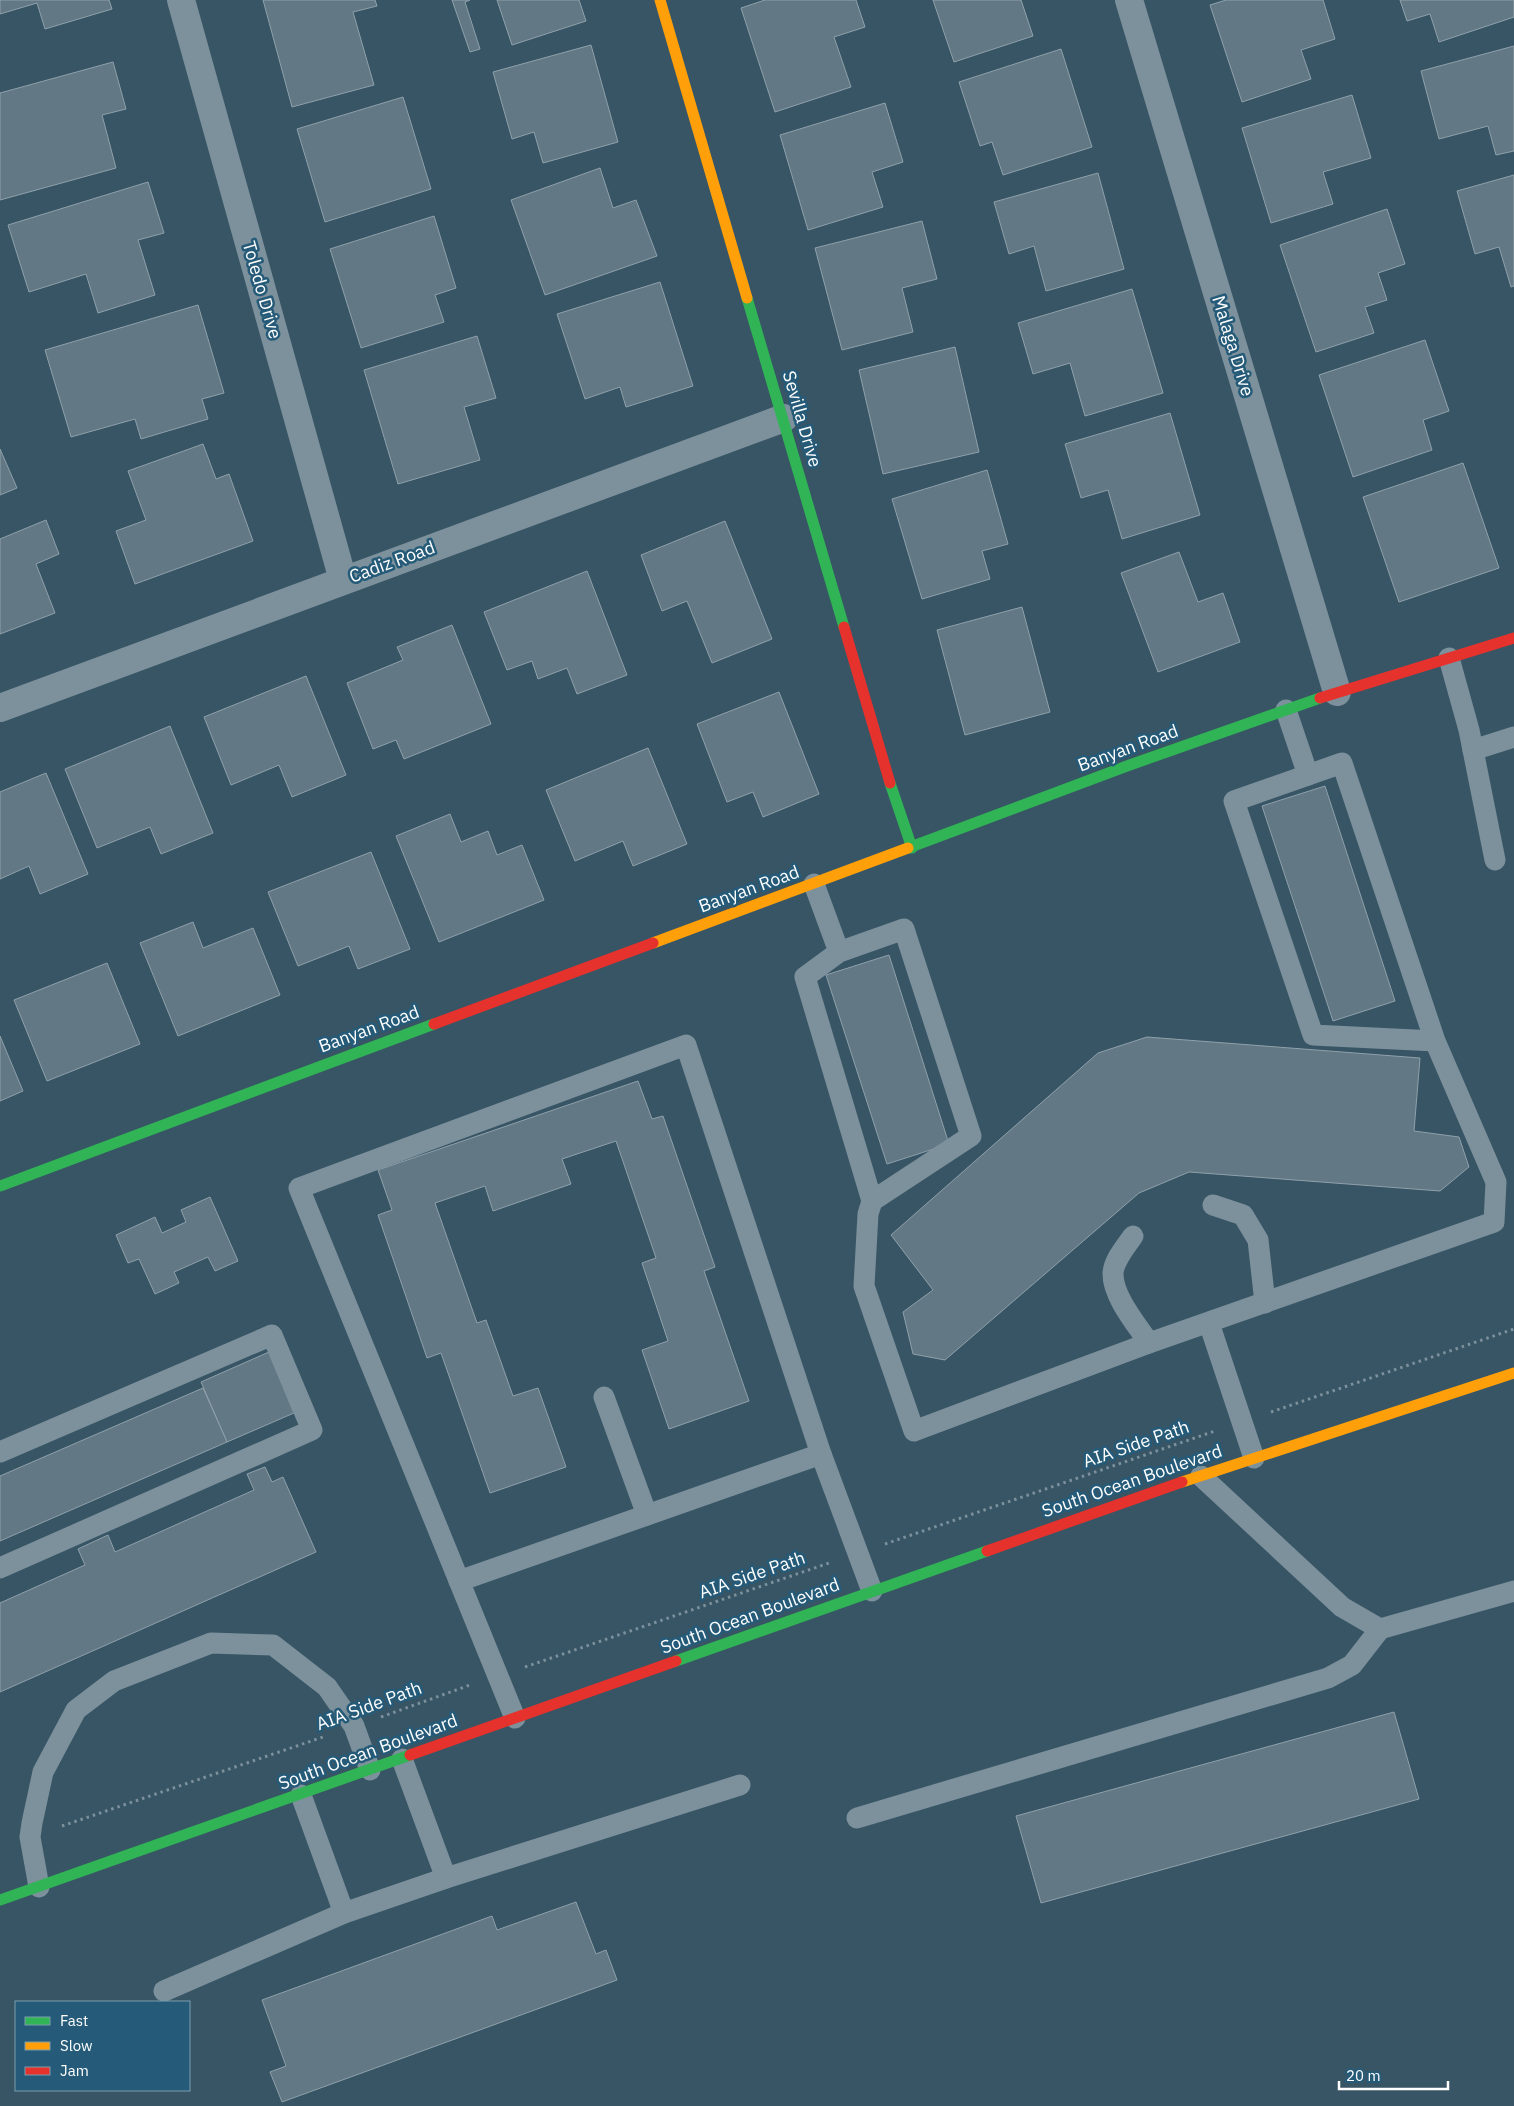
<svg xmlns="http://www.w3.org/2000/svg" width="1514" height="2106" font-family="'IBM Plex Sans',sans-serif">
	<style>
		.building { fill: #627884; stroke: #8fa1ab }
		.lines { fill: none; stroke-linecap: round; stroke-linejoin: round }
		.path { stroke: #7c919c; stroke-width: 3; stroke-dasharray: 2.5 4; stroke-linecap: butt }
		.lane { stroke: #7c919c; stroke-width: 21 }
		.street { stroke: #7c919c; stroke-width: 28 }
		.fast { stroke: #30b455; stroke-width: 11 }
		.slow { stroke: #ff9f0a; stroke-width: 11 }
		.jam { stroke: #e5322d; stroke-width: 11 }
		.labels { text-anchor: middle; stroke-width: 5; stroke-linejoin: round; paint-order: stroke }
		.street-label { font-size: 18px; fill: #fff; stroke: #255b78 }
	</style>
	<rect width="100%" height="100%" fill="#385565"/>
	<g class="building">
		<polygon points="0,0 109,0 112,9 45,29 37,3 0,14"/>
		<polygon points="263,0 375,0 377,6 353,12 374,85 292,107"/>
		<polygon points="452,0 470,0 465,2 480,49 470,52"/>
		<polygon points="497,0 579,0 586,21 512,45"/>
		<polygon points="765,0 856,0 865,27 834,37 851,87 775,112 741,8"/>
		<polygon points="933,0 1021,0 1033,36 954,62"/>
		<polygon points="1226,0 1323,0 1335,39 1301,50 1311,79 1242,102 1210,5"/>
		<polygon points="1400,0 1514,0 1514,17 1439,42 1430,14 1407,21"/>
		<polygon points="591,45 618,142 543,163 534,132 512,139 493,72"/>
		<polygon points="1514,46 1514,151 1496,155 1488,126 1439,139 1421,71"/>
		<polygon points="1061,49 1092,147 1003,175 992,142 980,146 959,82"/>
		<polygon points="113,62 126,109 102,115 116,168 0,200 0,93"/>
		<polygon points="1352,95 1371,158 1323,172 1333,204 1271,223 1242,128"/>
		<polygon points="403,97 431,189 325,222 297,129"/>
		<polygon points="885,103 903,162 872,172 883,207 808,230 780,135"/>
		<polygon points="600,168 613,208 636,200 657,256 545,295 511,200"/>
		<polygon points="1098,173 1124,269 1046,291 1034,246 1009,254 994,202"/>
		<polygon points="1514,175 1514,286 1511,287 1499,247 1475,254 1457,191"/>
		<polygon points="148,182 164,233 138,240 155,295 98,313 86,274 29,292 8,225"/>
		<polygon points="1387,209 1405,264 1378,273 1387,300 1365,307 1374,333 1316,352 1280,245"/>
		<polygon points="434,216 456,288 435,295 444,322 361,348 330,249"/>
		<polygon points="922,221 937,279 902,288 913,332 842,350 815,248"/>
		<polygon points="660,282 693,386 626,407 620,387 585,399 557,314"/>
		<polygon points="1132,289 1163,393 1085,416 1070,363 1033,374 1018,323"/>
		<polygon points="198,305 224,393 202,399 208,419 141,439 135,419 71,437 45,350"/>
		<polygon points="477,336 496,398 464,407 480,460 398,484 364,370"/>
		<polygon points="1425,340 1449,411 1423,420 1432,450 1353,477 1319,375"/>
		<polygon points="955,347 979,452 883,474 859,370"/>
		<polygon points="1170,413 1200,515 1122,539 1108,490 1081,498 1065,444"/>
		<polygon points="203,444 216,479 229,474 253,541 135,584 116,531 146,520 128,471"/>
		<polygon points="0,449 17,488 0,495"/>
		<polygon points="1463,463 1499,568 1399,602 1363,497"/>
		<polygon points="987,470 1008,544 982,551 990,579 922,599 892,499"/>
		<polygon points="46,520 59,554 36,564 55,613 0,634 0,539"/>
		<polygon points="725,521 772,639 712,663 687,601 662,611 641,555"/>
		<polygon points="1179,552 1198,602 1223,593 1240,642 1158,672 1121,573"/>
		<polygon points="587,571 627,675 577,694 567,668 538,679 532,661 507,670 484,612"/>
		<polygon points="1022,607 1050,712 965,735 937,630"/>
		<polygon points="452,625 491,724 404,759 396,740 373,749 347,683 403,660 397,647"/>
		<polygon points="306,676 346,775 292,797 279,765 231,785 204,717"/>
		<polygon points="779,692 819,794 763,817 753,792 727,802 697,724"/>
		<polygon points="170,726 213,833 161,854 150,827 97,848 65,769"/>
		<polygon points="648,748 687,844 633,866 623,841 575,861 546,790"/>
		<polygon points="46,773 88,874 40,894 29,866 0,879 0,792"/>
		<polygon points="1325,786 1395,1001 1333,1021 1262,806"/>
		<polygon points="450,814 461,842 488,831 497,855 522,845 544,900 439,942 396,836"/>
		<polygon points="371,852 410,949 358,969 349,946 298,966 268,892"/>
		<polygon points="193,922 203,948 253,928 280,995 178,1036 140,943"/>
		<polygon points="889,955 949,1144 887,1164 826,975"/>
		<polygon points="107,963 140,1044 47,1081 14,1000"/>
		<polygon points="0,1036 23,1091 0,1101"/>
		<polygon points="1147,1037 1420,1058 1414,1131 1459,1137 1469,1167 1440,1191 1189,1172 1139,1193 945,1360 913,1354 903,1312 933,1290 891,1235 1098,1053"/>
		<polygon points="638,1081 652,1119 663,1116 715,1267 704,1271 749,1401 669,1429 642,1350 668,1341 642,1263 656,1258 616,1141 562,1159 571,1184 493,1211 485,1186 435,1203 477,1323 486,1320 513,1396 538,1388 566,1467 490,1493 441,1353 427,1358 378,1215 392,1210 378,1170"/>
		<polygon points="210,1197 238,1261 215,1271 208,1257 174,1272 179,1283 155,1294 139,1259 128,1263 116,1235 155,1217 162,1233 186,1222 181,1210"/>
		<polygon points="269,1352 294,1413 227,1442 201,1382"/>
		<polygon points="203,1388 227,1442 0,1541 0,1476"/>
		<polygon points="265,1467 272,1482 283,1477 316,1552 0,1692 0,1603 85,1565 78,1549 108,1535 115,1552 254,1490 247,1474"/>
		<polygon points="1394,1712 1419,1799 1041,1903 1016,1816"/>
		<polygon points="576,1902 596,1954 606,1950 617,1980 282,2102 270,2072 286,2066 262,2000 492,1916 497,1930"/>
	</g>
	<g class="lines">
		<g class="path">
			<polyline points="1271,1412 1514,1329"/>
			<polyline points="885,1544 1215,1431"/>
			<polyline points="525,1667 829,1563"/>
			<polyline points="381,1717 470,1685"/>
			<polyline points="62,1826 326,1736"/>
		</g>
		<g class="lane">
			<polyline points="1449,658 1469,730 1495,860"/>
			<polyline points="1286,710 1308,775"/>
			<polyline points="1473,750 1514,737"/>
			<polyline points="814,884 839,952 904,929 971,1136 872,1201 805,977 839,952"/>
			<polyline points="872,1201 868,1214 864,1286 914,1431 1149,1343 1494,1222 1496,1182 1435,1041 1342,763 1234,801 1313,1035 1435,1041"/>
			<polyline points="1213,1205 1243,1215 1258,1240 1265,1303"/>
			<path d="M 1133,1236 C 1126,1246 1113,1261 1113,1274 C 1113,1297 1137,1325 1149,1343"/>
			<polyline points="1209,1323 1254,1458"/>
			<polyline points="604,1397 647,1515"/>
			<polyline points="0,1452 272,1335 312,1430 0,1568"/>
			<polyline points="1201,1476 1342,1607 1380,1629 1514,1591"/>
			<polyline points="459,1581 821,1454"/>
			<polyline points="515,1718 299,1188 686,1045 821,1454 872,1591"/>
			<polyline points="402,1759 446,1878"/>
			<polyline points="301,1795 344,1913"/>
			<polyline points="857,1818 1328,1678 1352,1665 1380,1629"/>
			<polyline points="39,1887 30,1837 32,1823 43,1772 76,1710 114,1681 211,1643 273,1645 327,1687 354,1726 370,1770"/>
			<polyline points="164,1991 344,1913 446,1878 740,1785"/>
		</g>
		<g class="street">
			<polyline points="181,0 343,580"/>
			<polyline points="1129,0 1337,692"/>
			<polyline points="0,708 784,418"/>
		</g>
		<g class="fast">
			<polyline points="747,298 844,627"/>
			<polyline points="890,783 912,848"/>
			<polyline points="908,848 1127,766 1320,698"/>
			<polyline points="0,1186 434,1024"/>
			<polyline points="676,1661 987,1551"/>
			<polyline points="0,1900 410,1755"/>
		</g>
		<g class="slow">
			<polyline points="660,0 747,298"/>
			<polyline points="653,943 908,848"/>
			<polyline points="1182,1482 1514,1373"/>
		</g>
		<g class="jam">
			<polyline points="844,627 890,783"/>
			<polyline points="1320,698 1514,638"/>
			<polyline points="434,1024 653,943"/>
			<polyline points="987,1551 1182,1482"/>
			<polyline points="410,1755 676,1661"/>
		</g>
	</g>
	<g class="labels">
		<g class="street-label">
			<text transform="translate(262 290) rotate(74)" y="6">Toledo Drive</text>
			<text transform="translate(1233 346) rotate(73)" y="6">Malaga Drive</text>
			<text transform="translate(802 419) rotate(74)" y="6">Sevilla Drive</text>
			<text transform="translate(392 562) rotate(-20)" y="6">Cadiz Road</text>
			<text transform="translate(1128 748) rotate(-20)" y="6">Banyan Road</text>
			<text transform="translate(749 889) rotate(-20)" y="6">Banyan Road</text>
			<text transform="translate(369 1029) rotate(-20)" y="6">Banyan Road</text>
			<text transform="translate(1136 1444) rotate(-19)" y="6">AIA Side Path</text>
			<text transform="translate(1132 1481) rotate(-19)" y="6">South Ocean Boulevard</text>
			<text transform="translate(752 1575) rotate(-19)" y="6">AIA Side Path</text>
			<text transform="translate(750 1616) rotate(-20)" y="6">South Ocean Boulevard</text>
			<text transform="translate(369 1706) rotate(-20)" y="6">AIA Side Path</text>
			<text transform="translate(368 1752) rotate(-20)" y="6">South Ocean Boulevard</text>
		</g>
	</g>
	<rect x="15" y="2001" width="175" height="90" fill="#255b78" stroke="#7c9dae"/>
	<rect x="25" y="2017" width="25" height="8" fill="#30b455" stroke="#7c9dae"/>
	<text x="60" y="2026" font-size="15" fill="#ffffff">Fast</text>
	<rect x="25" y="2042" width="25" height="8" fill="#ff9f0a" stroke="#7c9dae"/>
	<text x="60" y="2051" font-size="15" fill="#ffffff">Slow</text>
	<rect x="25" y="2067" width="25" height="8" fill="#e5322d" stroke="#7c9dae"/>
	<text x="60" y="2076" font-size="15" fill="#ffffff">Jam</text>
	<path d="M1339 2081v8h109v-8" fill="none" stroke="#ffffff" stroke-width="2.5"/>
	<text x="1346" y="2081" font-size="15" fill="#ffffff" stroke="#255b78" stroke-width="4" paint-order="stroke">20 m</text>
</svg>
